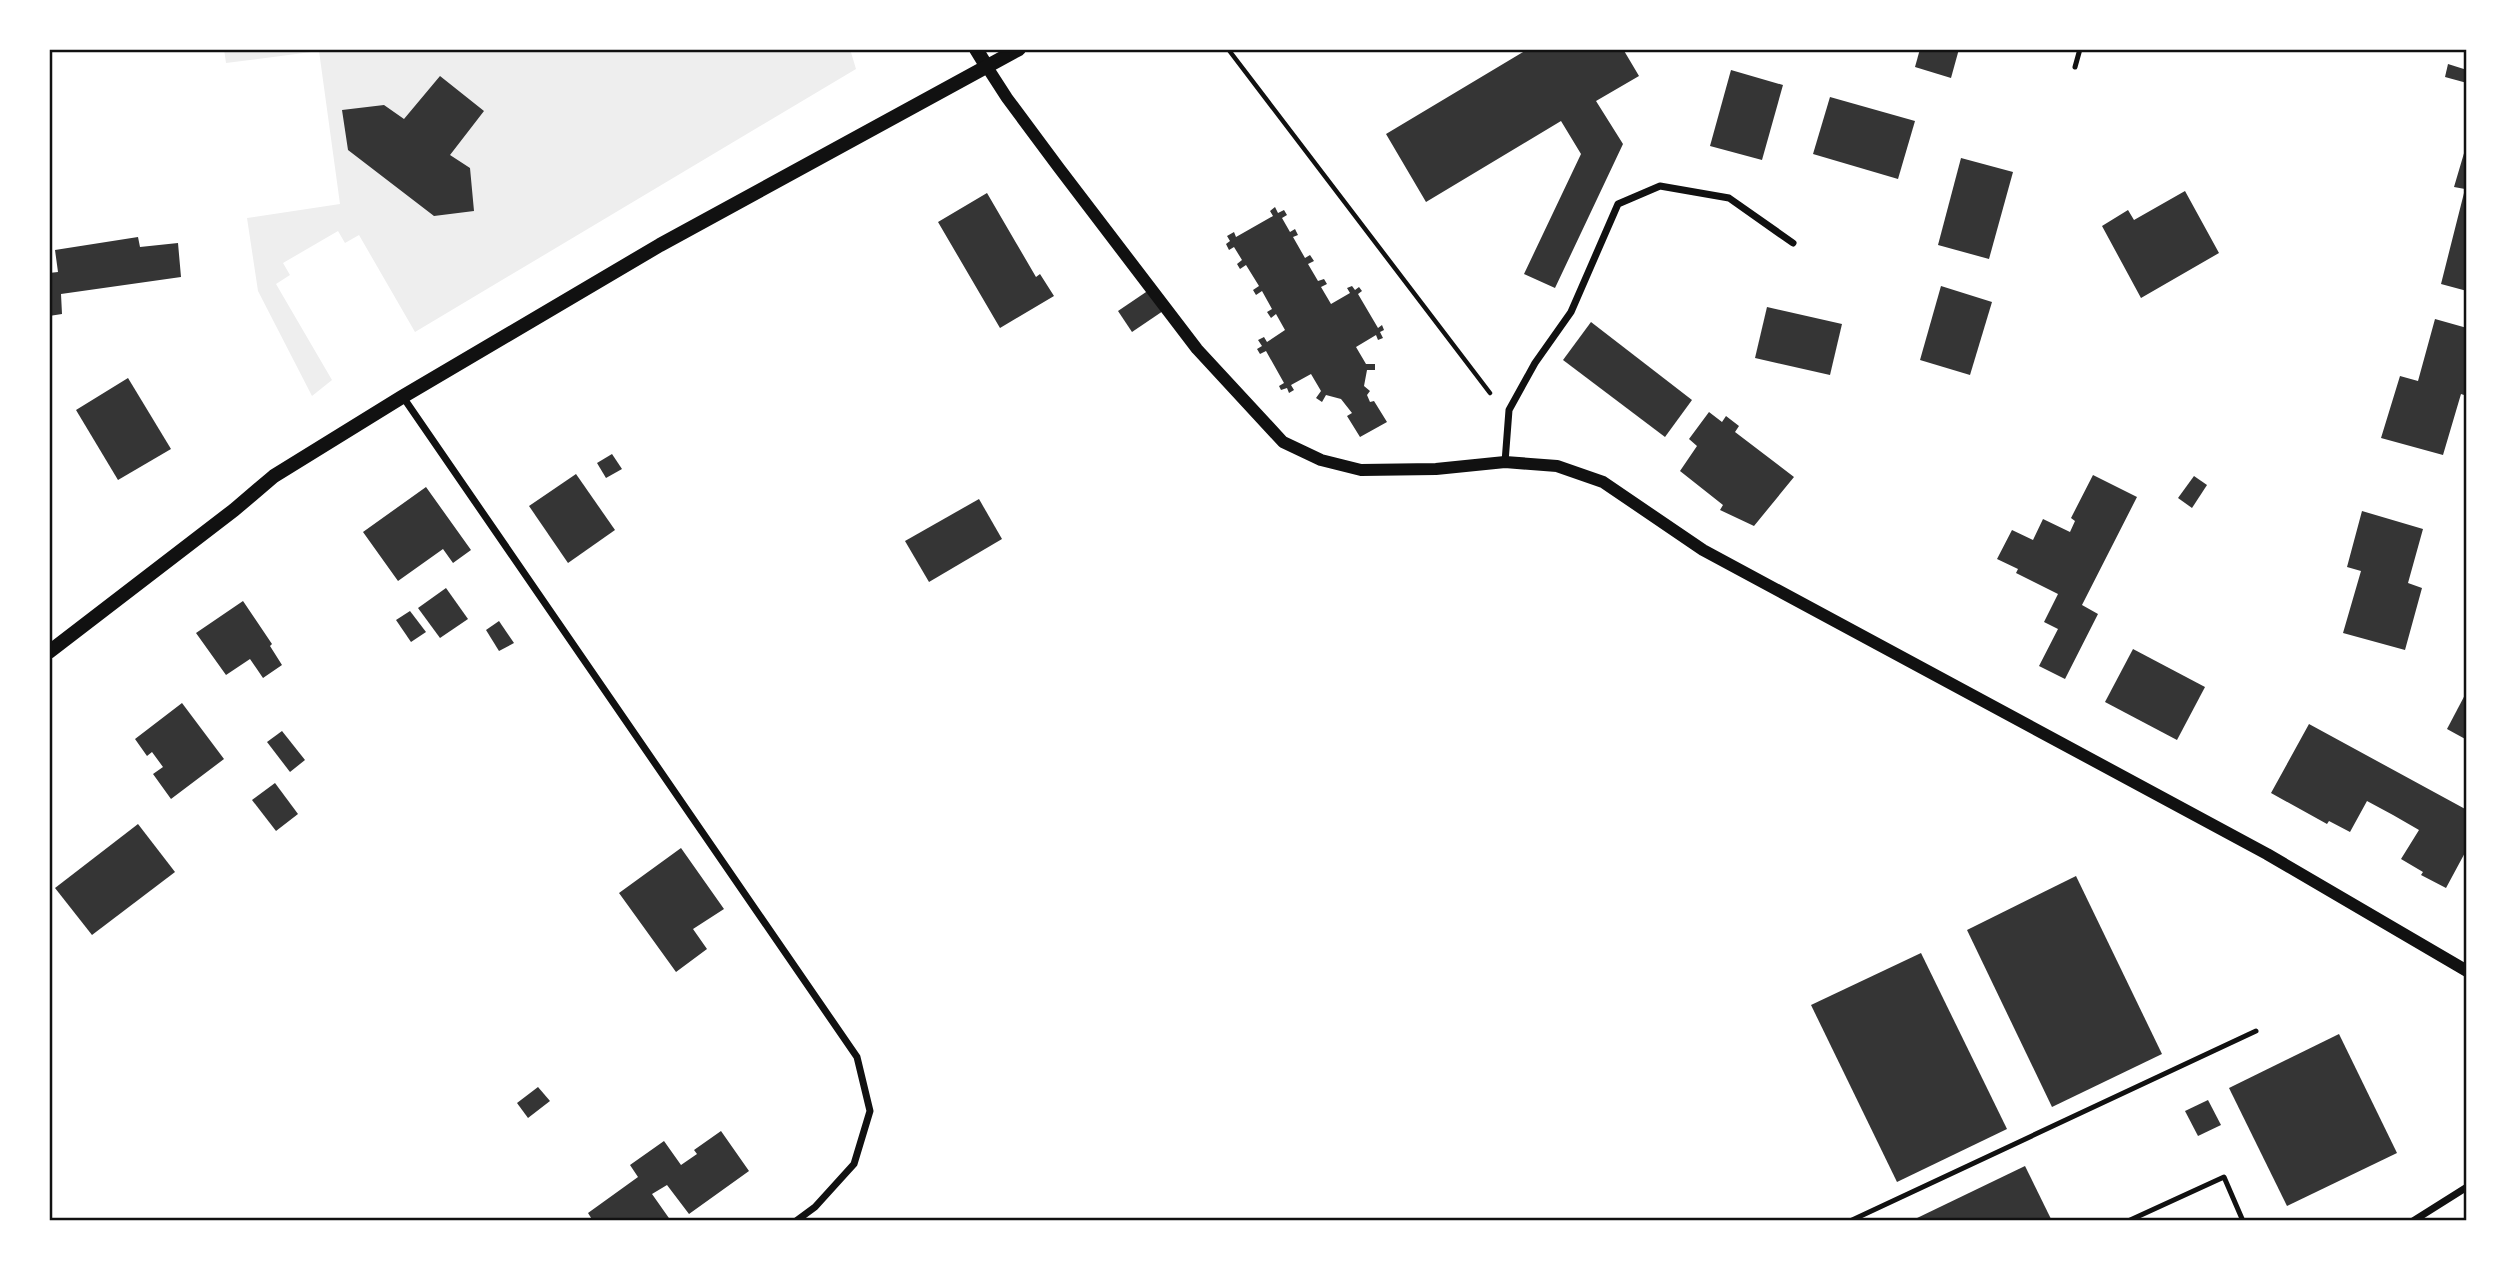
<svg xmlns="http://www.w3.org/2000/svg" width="2516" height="1270" font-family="Inter,sans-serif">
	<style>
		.green { fill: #eee }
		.building { fill: #353535 }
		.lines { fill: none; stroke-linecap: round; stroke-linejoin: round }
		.path { stroke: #111; stroke-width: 4.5 }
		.service { stroke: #111; stroke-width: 5 }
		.minor { stroke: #111; stroke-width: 7 }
		.tertiary { stroke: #111; stroke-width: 12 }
		.secondary { stroke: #111; stroke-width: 14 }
		.neatline { fill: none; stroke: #111; stroke-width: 2.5 }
	</style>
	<rect width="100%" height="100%" fill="#fff"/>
	<polygon class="green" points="224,49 850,49 856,69 415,332 359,235 345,243 338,231 283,263 290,275 276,284 332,380 312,396 258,291 247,218 340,204 319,51 226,63"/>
	<g class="building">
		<polygon points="1528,49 1623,49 1639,76 1596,101 1623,144 1555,288 1524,274 1581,154 1561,121 1426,202 1386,134"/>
		<polygon points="1920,49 1959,49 1951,78 1915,67"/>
		<polygon points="2448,64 2467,70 2467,83 2445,77"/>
		<polygon points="1731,70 1783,85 1762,160 1710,146"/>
		<polygon points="440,76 484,111 450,155 470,168 474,211 434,216 348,150 342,110 384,105 404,119"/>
		<polygon points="1830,97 1915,121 1898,179 1813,154"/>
		<polygon points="2467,143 2467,291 2441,284 2465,189 2454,187"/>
		<polygon points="1961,158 2013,172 1989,259 1938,245"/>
		<polygon points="2185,191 2219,253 2141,298 2102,226 2128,210 2134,220"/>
		<polygon points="987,193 1036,277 1040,274 1054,296 1000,328 938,222"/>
		<polygon points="1275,207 1278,213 1284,210 1287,215 1282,218 1290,232 1295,229 1298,235 1293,237 1305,258 1310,255 1314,261 1308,264 1318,281 1324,279 1327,284 1321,287 1331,304 1350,293 1347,288 1352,286 1355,290 1359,287 1362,291 1358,294 1378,328 1382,325 1384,330 1380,332 1383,338 1378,340 1376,335 1356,347 1366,364 1375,364 1375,370 1367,370 1364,386 1370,391 1367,395 1370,402 1374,401 1387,422 1360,437 1347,416 1352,413 1341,399 1326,395 1322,402 1316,398 1321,391 1311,374 1291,385 1294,390 1289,393 1287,388 1281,390 1279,386 1284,383 1266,351 1260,354 1257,349 1262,346 1258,340 1264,337 1267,342 1285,330 1276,314 1271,318 1267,312 1272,309 1262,291 1256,295 1253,290 1259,286 1246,265 1240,269 1237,264 1242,260 1234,247 1229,250 1226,244 1230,241 1227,236 1234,232 1236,237 1273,216 1270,211"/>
		<polygon points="138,237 140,247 178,243 181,277 61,294 62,314 49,316 49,273 58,272 55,250"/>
		<polygon points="1941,286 1992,302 1970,375 1920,360"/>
		<polygon points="1149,290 1163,311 1132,332 1118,311"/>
		<polygon points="1767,307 1842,324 1830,375 1755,358"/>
		<polygon points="2435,319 2467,328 2467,396 2461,394 2443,455 2381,438 2400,376 2418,381"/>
		<polygon points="1591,322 1692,400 1665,437 1563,360"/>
		<polygon points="128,378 171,449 118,480 76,410"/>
		<polygon points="1709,412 1722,422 1726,416 1739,426 1735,432 1794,477 1754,526 1720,510 1723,505 1680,471 1697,446 1689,439"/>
		<polygon points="612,454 622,469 606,478 597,463"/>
		<polygon points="576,474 615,530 568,563 529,506"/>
		<polygon points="2093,475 2137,497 2082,605 2098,614 2065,679 2039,666 2058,629 2044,622 2058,594 2016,573 2018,569 1997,559 2012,530 2033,540 2043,519 2070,532 2075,521 2071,518"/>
		<polygon points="2194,476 2207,485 2192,508 2178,498"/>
		<polygon points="426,487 471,550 453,563 443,549 398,581 363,532"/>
		<polygon points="979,499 1002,539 929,582 905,541"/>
		<polygon points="2362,511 2423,529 2408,583 2422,588 2405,650 2343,633 2361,571 2347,567"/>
		<polygon points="446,588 468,619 440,638 418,608"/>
		<polygon points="243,601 272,644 270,646 282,665 263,678 250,659 226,675 196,633"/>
		<polygon points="410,611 426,632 411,642 396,620"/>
		<polygon points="499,621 514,643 499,651 486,630"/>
		<polygon points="2133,649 2205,687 2177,740 2105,702"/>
		<polygon points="2467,691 2467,740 2447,729"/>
		<polygon points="182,703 224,759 171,799 153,774 163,767 152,752 147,756 135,739"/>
		<polygon points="2309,724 2467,810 2467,849 2446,888 2421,875 2423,872 2401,859 2419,830 2393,815 2367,801 2350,832 2329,821 2327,824 2271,793"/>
		<polygon points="282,731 305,760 290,772 267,742"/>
		<polygon points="275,783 298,814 276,831 252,800"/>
		<polygon points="138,824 175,872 92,935 55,888"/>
		<polygon points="681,848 724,909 693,929 707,949 676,972 619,893"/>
		<polygon points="2076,876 2162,1054 2052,1107 1967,930"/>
		<polygon points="1921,953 2007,1129 1897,1182 1811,1005"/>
		<polygon points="2339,1034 2397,1153 2287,1206 2229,1088"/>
		<polygon points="538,1087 550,1101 528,1118 517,1103"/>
		<polygon points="2208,1100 2221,1125 2198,1136 2185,1111"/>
		<polygon points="721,1131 749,1171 689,1214 667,1185 652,1194 671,1221 593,1221 588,1213 638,1177 630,1165 664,1141 681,1165 697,1154 694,1150"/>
		<polygon points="2025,1166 2052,1221 1916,1221 1915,1219"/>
	</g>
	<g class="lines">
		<polyline class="path" points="1228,49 1490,393"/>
		<g class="service">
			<polyline points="2075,67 2080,49"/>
			<polyline points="1850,1221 2256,1031"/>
			<polyline points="2128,1221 2224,1177 2243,1221"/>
		</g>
		<g class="minor">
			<polyline points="403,397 857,1057 870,1111 854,1164 815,1207 796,1221"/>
			<polyline points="1505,462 1509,410 1535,363 1571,312 1618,204 1660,186 1729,198 1793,243"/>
			<polyline points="2413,1221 2467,1187"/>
		</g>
		<polyline class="tertiary" points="987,67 1007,98 1059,168 1197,349 1283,442 1321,460 1361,470 1436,469 1505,462 1557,466 1603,482 1703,550 2267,854 2467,971"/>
		<g class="secondary">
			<polyline points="976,49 987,67"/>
			<polyline points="49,652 234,510 274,476 402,397 660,245 1019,49"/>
		</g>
	</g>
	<rect width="2516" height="1270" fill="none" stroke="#ffffff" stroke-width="102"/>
	<rect x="51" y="51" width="2414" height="1168" class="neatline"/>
</svg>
